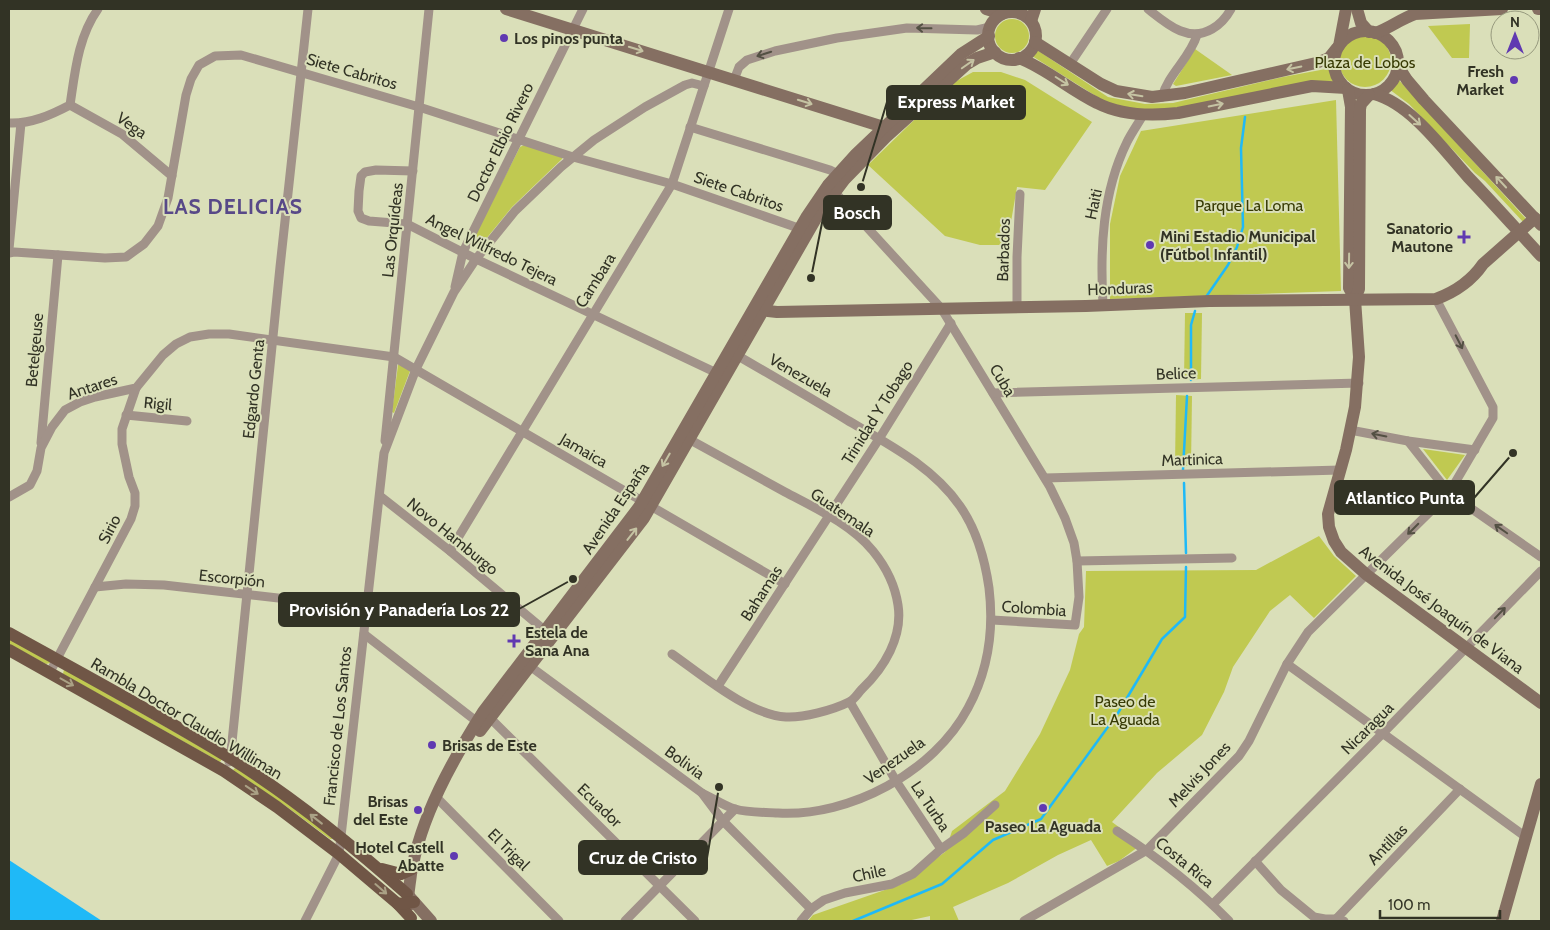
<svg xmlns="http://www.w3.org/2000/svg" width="1550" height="930" font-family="Cabin,sans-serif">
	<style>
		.green { fill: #c0c951 }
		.water { fill: #1fb9f7 }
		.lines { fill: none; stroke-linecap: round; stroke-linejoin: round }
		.stream { stroke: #1fb9f7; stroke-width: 2.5 }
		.street { stroke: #a19289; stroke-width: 9 }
		.secondary { stroke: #856f62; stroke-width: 12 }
		.primary { stroke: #705646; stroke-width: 12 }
		.oneway { stroke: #535043 }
		.oneway2 { stroke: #c5c3a3 }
		.oneway3 { stroke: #aaa185 }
		.poi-dot { fill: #6039b1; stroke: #dadfb9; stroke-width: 2 }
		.labels { text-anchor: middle; stroke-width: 4; stroke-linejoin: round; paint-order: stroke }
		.poi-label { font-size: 16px; font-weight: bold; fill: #323325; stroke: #dadfb9; text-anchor: start }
		.park-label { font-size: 16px; fill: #373a04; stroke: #dadfb9 }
		.street-label { font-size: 16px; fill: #323325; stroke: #dadfb9 }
		.district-label { font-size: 21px; font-weight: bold; letter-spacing: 1px; fill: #584988; stroke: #dadfb9 }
		.leader { fill: none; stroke: #323325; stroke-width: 2 }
		.callout-dot { fill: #323325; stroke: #dadfb9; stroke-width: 2 }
		.callout { fill: #323325; stroke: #323325; stroke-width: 2 }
		.callout-label { font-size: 18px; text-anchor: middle; font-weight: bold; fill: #fff }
	</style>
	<rect width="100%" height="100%" fill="#dadfb9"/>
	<g class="green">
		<circle cx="1012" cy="36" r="17"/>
		<polygon points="1470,24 1469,58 1452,58 1428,26"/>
		<circle cx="1365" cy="61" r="26"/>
		<polygon points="1195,49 1232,75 1176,86 1173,84"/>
		<polygon points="1037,50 1108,97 1145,104 1173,103 1283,77 1331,68 1332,75 1336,82 1310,81 1172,110 1145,111 1107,103 1032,56"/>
		<polygon points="973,72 1001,72 1025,80 1092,122 1045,190 1017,187 1007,245 980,245 945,236 868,165 951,84"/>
		<polygon points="1397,78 1527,220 1524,223 1485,181 1475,173 1409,104 1389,89"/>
		<polygon points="1336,100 1341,291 1110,299 1110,224 1120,176 1141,131"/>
		<polygon points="524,145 562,157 562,159 512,207 481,245 470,245 520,147"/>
		<polygon points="1185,313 1202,313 1201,379 1184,380"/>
		<polygon points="398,365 401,365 410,371 394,413 392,412"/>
		<polygon points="1176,395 1192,396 1191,466 1175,466"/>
		<polygon points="1423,449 1465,455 1447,480"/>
		<polygon points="1319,536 1334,556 1356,576 1314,618 1290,595 1270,611 1233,667 1224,692 1202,735 1157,773 1112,822 1142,844 1119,861 1107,866 1091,840 1058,855 1008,883 953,907 959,921 930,921 930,916 907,921 808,921 813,915 902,884 945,852 952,831 1005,791 1040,734 1070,670 1079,634 1084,627 1086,571 1256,570"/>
		<polygon points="9,637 50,662 50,663 46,664 9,644"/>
		<polygon points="64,669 222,759 220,762 63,674"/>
		<polygon points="236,767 288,802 333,839 330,839 287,807 233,770"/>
	</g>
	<polygon class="water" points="9,860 102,921 9,921"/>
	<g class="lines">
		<g class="stream">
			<polyline points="1206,297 1228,265 1237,247 1243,227 1241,148 1245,117"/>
			<polyline points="1191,380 1191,325 1195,311"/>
			<polyline points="1183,470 1187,396"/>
			<polyline points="1184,483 1186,553"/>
			<polyline points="853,921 942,884 993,840 1041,819 1118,713 1162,639 1185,617 1186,567"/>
		</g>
		<g class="street">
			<path d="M 1148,9 C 1167,24 1188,43 1212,29 C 1221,24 1226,18 1231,9"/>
			<polyline points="1070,64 1107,9"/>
			<polyline points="734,80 739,67 747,60 775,51 837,38 907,28 977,30 990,27"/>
			<path d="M 1162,97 C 1168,74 1190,58 1197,35"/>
			<polyline points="70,105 122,134 172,176"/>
			<path d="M 9,123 C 31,124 51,115 70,105 C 75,72 78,37 98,9"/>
			<polyline points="690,127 830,170 842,176"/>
			<polyline points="413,171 376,170 365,172 361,176 359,191 358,211 361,218 369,221 407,224 476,259 721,375"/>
			<polyline points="831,188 941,308 1050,487 1065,518 1074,543 1077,561 1079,597 1075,625 992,620"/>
			<polyline points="9,249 21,123"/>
			<polyline points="9,253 14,252 105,258 126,257 144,244 158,226 168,198 186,95 191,79 199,65 215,56 241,55 419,107 573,157 672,184 804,230"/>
			<polyline points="455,287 463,252 583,9"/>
			<path d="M 1103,305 C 1100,250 1102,193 1127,142 C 1132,132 1138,124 1143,115"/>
			<polyline points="1017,307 1017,257 1020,194"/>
			<polyline points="993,393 1359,383"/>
			<polyline points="126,415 187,421"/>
			<polyline points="1350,430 1408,441 1475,450"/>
			<polyline points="385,441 429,9"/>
			<polyline points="1408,441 1449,493 1541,557"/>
			<polyline points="41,443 58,255"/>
			<polyline points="1045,478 1340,470"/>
			<polyline points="380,496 450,551 549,634"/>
			<polyline points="9,497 30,485 37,471 41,448 52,427 65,410 80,402 95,397 136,388 163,355 176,344 190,337 209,334 229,334 394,357 785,584"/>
			<polyline points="450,551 672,184 729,9"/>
			<polyline points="1077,561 1232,558"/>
			<polyline points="95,587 126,584 164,585 366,608"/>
			<polyline points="364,634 480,724"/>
			<path d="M 672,654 C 702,675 749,715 786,717 C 803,718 833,710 849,702 C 854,700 858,693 862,689 C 884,668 903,637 898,605 C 895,585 886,567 873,551 C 851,524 815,508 785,492 C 752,474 719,456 685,437"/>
			<polyline points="527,664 702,793 723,821 811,909"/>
			<polyline points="1287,664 1526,837"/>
			<polyline points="50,672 131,519 135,506 135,493 129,477 122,444 122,429 136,388"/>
			<polyline points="718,686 879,439 951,323"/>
			<polyline points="850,702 896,781 941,849"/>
			<polyline points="487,715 695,921"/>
			<polyline points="229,762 231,752 280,267 308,9"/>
			<path d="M 702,793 C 713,798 724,806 735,809 C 748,813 765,812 778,813 C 850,817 934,772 968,708 C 988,671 994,629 989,588 C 985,560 976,529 960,506 C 932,466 888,444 847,420 C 809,397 771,375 733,353"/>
			<polyline points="436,797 559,921"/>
			<path d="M 1117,831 C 1157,857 1196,887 1229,921"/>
			<polyline points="1255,861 1281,890 1314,917 1325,919 1336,919 1344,921"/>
			<polyline points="1213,904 1384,732 1541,571"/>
			<polyline points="1336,919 1460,789"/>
			<polyline points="305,921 339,854 384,453 416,369 454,292 476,259 515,211 561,167 594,140 645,107 685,85 692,83 704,86"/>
			<polyline points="625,921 735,809"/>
			<polyline points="801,921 811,909 824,900 845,893 892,884 913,874 941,849 964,833 995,805"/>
			<polyline points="1024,921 1147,850 1239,756 1249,741 1287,664 1308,632 1449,493 1493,418 1493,407 1436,299"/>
		</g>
		<g class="secondary">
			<polyline points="506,9 890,129"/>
			<polyline points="986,9 1002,14"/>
			<polyline points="1357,9 1361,23 1369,32"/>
			<polyline points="1538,9 1541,9"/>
			<circle cx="1012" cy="36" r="24"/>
			<polyline points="1031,21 1035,9"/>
			<circle cx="1366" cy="63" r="32"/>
			<path d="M 1375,33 C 1389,29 1400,19 1415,14 L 1502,9"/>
			<polyline points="1035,42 1101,84 1116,91 1152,97 1185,93 1316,63 1329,58 1337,48"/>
			<polyline points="1339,46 1346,9"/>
			<path d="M 1019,58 C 1047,69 1070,90 1097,103 C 1122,116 1151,116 1178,113 L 1312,86 L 1346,88"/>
			<polyline points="1398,66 1407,80 1424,100 1541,225"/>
			<polyline points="1348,90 1351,107 1349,288 1355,299"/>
			<path d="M 1374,94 C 1411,104 1443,149 1468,177 C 1493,203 1517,230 1541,256"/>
			<polyline points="1369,95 1361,104 1360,109 1359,289 1355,299 1359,357 1355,407 1346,450 1328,514 1329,527 1334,541 1341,552 1367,575 1541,703"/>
			<path d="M 759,307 L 768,311 L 777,312 L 1086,306 L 1209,301 L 1436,299 C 1455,292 1472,280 1483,264 L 1535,218"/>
			<polyline points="480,731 644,518 818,215 845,179 886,137 967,64 977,58 995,52"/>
			<polyline points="407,894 431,921"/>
			<path d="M 409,905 C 407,894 410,885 411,874 C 421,816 452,761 483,712 L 639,507 L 807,216 L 828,185 L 856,154 L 961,54 L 989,36"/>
			<polyline points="1502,921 1541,784"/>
		</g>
		<g class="primary">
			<path d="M 9,633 C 83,674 158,714 230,758 C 293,797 352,845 407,894"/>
			<polyline points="9,650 224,771 277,807 339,854 398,904 411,918"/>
			<polyline points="382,869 401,874 412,869"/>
			<polyline points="398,904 414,902"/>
		</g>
	</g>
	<defs><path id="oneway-shaft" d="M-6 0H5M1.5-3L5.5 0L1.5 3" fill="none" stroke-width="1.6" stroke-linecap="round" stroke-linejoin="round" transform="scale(1.25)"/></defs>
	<g class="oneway">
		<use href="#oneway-shaft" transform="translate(924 28) rotate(-179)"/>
		<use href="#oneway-shaft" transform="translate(764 54) rotate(162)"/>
		<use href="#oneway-shaft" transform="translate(1459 342) rotate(63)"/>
		<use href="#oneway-shaft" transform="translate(1379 435) rotate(-169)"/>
		<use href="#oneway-shaft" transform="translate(1413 529) rotate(135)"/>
		<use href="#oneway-shaft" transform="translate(1501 529) rotate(-145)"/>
		<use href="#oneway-shaft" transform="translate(1500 613) rotate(-46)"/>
	</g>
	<g class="oneway2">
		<use href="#oneway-shaft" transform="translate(636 49) rotate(17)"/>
		<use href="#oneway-shaft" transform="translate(968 64) rotate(-35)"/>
		<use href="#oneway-shaft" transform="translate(1294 68) rotate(168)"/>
		<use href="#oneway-shaft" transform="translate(1062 81) rotate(32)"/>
		<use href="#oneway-shaft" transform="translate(1135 95) rotate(-171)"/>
		<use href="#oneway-shaft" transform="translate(805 102) rotate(17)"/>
		<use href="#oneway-shaft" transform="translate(1216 105) rotate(-12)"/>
		<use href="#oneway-shaft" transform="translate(1415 120) rotate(42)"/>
		<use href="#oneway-shaft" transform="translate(1501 182) rotate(-133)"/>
		<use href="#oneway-shaft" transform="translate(1349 261) rotate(91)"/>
		<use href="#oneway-shaft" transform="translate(666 460) rotate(120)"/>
		<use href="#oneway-shaft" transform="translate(632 534) rotate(-52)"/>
	</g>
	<g class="oneway3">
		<use href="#oneway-shaft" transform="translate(67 682) rotate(29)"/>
		<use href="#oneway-shaft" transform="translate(252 790) rotate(34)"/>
		<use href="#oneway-shaft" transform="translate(316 819) rotate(-142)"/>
		<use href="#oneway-shaft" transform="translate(381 889) rotate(41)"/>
	</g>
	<g class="poi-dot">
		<circle cx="504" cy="38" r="5"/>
		<circle cx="1514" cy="80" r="5"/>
		<path d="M1461.5 229.5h5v5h5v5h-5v5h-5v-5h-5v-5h5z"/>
		<circle cx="1150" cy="245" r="5"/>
		<path d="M511.5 633.5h5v5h5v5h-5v5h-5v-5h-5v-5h5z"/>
		<circle cx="432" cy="745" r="5"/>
		<circle cx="1043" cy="808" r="5"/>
		<circle cx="418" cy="810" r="5"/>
		<circle cx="454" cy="856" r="5"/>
	</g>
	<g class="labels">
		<g class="poi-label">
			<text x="514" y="44">Los pinos punta</text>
			<text x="1504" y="77" text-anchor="end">Fresh<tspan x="1504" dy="18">Market</tspan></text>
			<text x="1453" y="234" text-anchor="end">Sanatorio<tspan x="1453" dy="18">Mautone</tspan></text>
			<text x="1160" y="242">Mini Estadio Municipal<tspan x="1160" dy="18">(Fútbol Infantil)</tspan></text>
			<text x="525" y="638">Estela de<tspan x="525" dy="18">Sana Ana</tspan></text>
			<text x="442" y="751">Brisas de Este</text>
			<text x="408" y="807" text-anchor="end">Brisas<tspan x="408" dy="18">del Este</tspan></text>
			<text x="1043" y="832" text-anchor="middle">Paseo La Aguada</text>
			<text x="444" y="853" text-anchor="end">Hotel Castell<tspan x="444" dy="18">Abatte</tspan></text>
		</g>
		<g class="park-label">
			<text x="1365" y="68">Plaza de Lobos</text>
			<text x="1249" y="211">Parque La Loma</text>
			<text x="1125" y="707">Paseo de<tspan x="1125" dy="18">La Aguada</tspan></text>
		</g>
		<g class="street-label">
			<text transform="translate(352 71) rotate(16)" y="6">Siete Cabritos</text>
			<text transform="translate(132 125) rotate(35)" y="6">Vega</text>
			<text transform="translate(500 142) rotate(-64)" y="6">Doctor Elbio Rivero</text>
			<text transform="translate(739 191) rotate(19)" y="6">Siete Cabritos</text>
			<text transform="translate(1093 204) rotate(-78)" y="6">Haiti</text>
			<text transform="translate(392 230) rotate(-84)" y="6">Las Orquídeas</text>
			<text transform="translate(492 249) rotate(26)" y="6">Angel Wilfredo Tejera</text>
			<text transform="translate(1003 250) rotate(-88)" y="6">Barbados</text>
			<text transform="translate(595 280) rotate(-58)" y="6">Cambara</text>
			<text transform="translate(1120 288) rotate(-2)" y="6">Honduras</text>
			<text transform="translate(34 350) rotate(-85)" y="6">Betelgeuse</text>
			<text transform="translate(1176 373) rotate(-2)" y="6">Belice</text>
			<text transform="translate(801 375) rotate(30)" y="6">Venezuela</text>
			<text transform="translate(1003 380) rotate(59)" y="6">Cuba</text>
			<text transform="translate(92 386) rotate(-18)" y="6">Antares</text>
			<text transform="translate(253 389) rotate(-84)" y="6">Edgardo Genta</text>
			<text transform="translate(158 403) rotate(5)" y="6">Rigil</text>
			<text transform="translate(877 412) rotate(-58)" y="6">Trinidad Y Tobago</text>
			<text transform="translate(584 450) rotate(30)" y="6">Jamaica</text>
			<text transform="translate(1192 459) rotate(-2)" y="6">Martinica</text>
			<text transform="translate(615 508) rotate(-56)" y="6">Avenida España</text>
			<text transform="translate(843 512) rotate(34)" y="6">Guatemala</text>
			<text transform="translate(109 529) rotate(-63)" y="6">Sirio</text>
			<text transform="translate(453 536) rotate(39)" y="6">Novo Hamburgo</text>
			<text transform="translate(232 578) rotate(6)" y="6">Escorpión</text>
			<text transform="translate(761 593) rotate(-57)" y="6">Bahamas</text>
			<text transform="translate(1034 608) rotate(4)" y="6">Colombia</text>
			<text transform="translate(1442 609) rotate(37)" y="6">Avenida José Joaquín de Viana</text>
			<text transform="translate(187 718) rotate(31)" y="6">Rambla Doctor Claudio Williman</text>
			<text transform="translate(337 726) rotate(-84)" y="6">Francisco de Los Santos</text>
			<text transform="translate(1367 728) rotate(-45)" y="6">Nicaragua</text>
			<text transform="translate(894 760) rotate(-35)" y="6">Venezuela</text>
			<text transform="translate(685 762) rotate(36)" y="6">Bolivia</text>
			<text transform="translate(1199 774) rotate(-47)" y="6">Melvis Jones</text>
			<text transform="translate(600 805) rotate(44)" y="6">Ecuador</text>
			<text transform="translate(931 806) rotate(56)" y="6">La Turba</text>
			<text transform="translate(1387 844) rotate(-46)" y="6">Antillas</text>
			<text transform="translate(509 849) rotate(45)" y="6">El Trigal</text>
			<text transform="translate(1185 862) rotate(39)" y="6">Costa Rica</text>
			<text transform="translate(869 873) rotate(-12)" y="6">Chile</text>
		</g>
		<g class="district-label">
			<text x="233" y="214">LAS DELICIAS</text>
		</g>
	</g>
	<path class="leader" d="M861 187L887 102M811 278L824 213M1513 453L1474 498M573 579L519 609M719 787L707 858"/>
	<g class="callout-dot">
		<circle cx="861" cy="187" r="5"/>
		<circle cx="811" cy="278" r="5"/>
		<circle cx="1513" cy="453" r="5"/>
		<circle cx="573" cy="579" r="5"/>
		<circle cx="719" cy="787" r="5"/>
	</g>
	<g class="callout">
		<rect x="887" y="86" width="138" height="33" rx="5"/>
		<rect x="824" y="196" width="67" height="33" rx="5"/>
		<rect x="1335" y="481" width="139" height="33" rx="5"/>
		<rect x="279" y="593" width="240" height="33" rx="5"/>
		<rect x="579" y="841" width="128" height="33" rx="5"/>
	</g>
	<g class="callout-label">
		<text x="956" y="108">Express Market</text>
		<text x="857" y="219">Bosch</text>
		<text x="1405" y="504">Atlantico Punta</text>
		<text x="399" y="616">Provisión y Panadería Los 22</text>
		<text x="643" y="864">Cruz de Cristo</text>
	</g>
	<rect width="1550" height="930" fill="none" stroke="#323325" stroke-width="20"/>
	<g transform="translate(1515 35)"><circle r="24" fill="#dadfb9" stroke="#979a7e"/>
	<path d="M0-4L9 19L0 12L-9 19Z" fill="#6039b1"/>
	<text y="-8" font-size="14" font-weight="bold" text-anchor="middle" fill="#323325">N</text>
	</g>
	<path d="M1380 910v8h120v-8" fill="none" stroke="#323325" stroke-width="2.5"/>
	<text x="1388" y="910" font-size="15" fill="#323325" stroke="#dadfb9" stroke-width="4" paint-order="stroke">100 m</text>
</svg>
